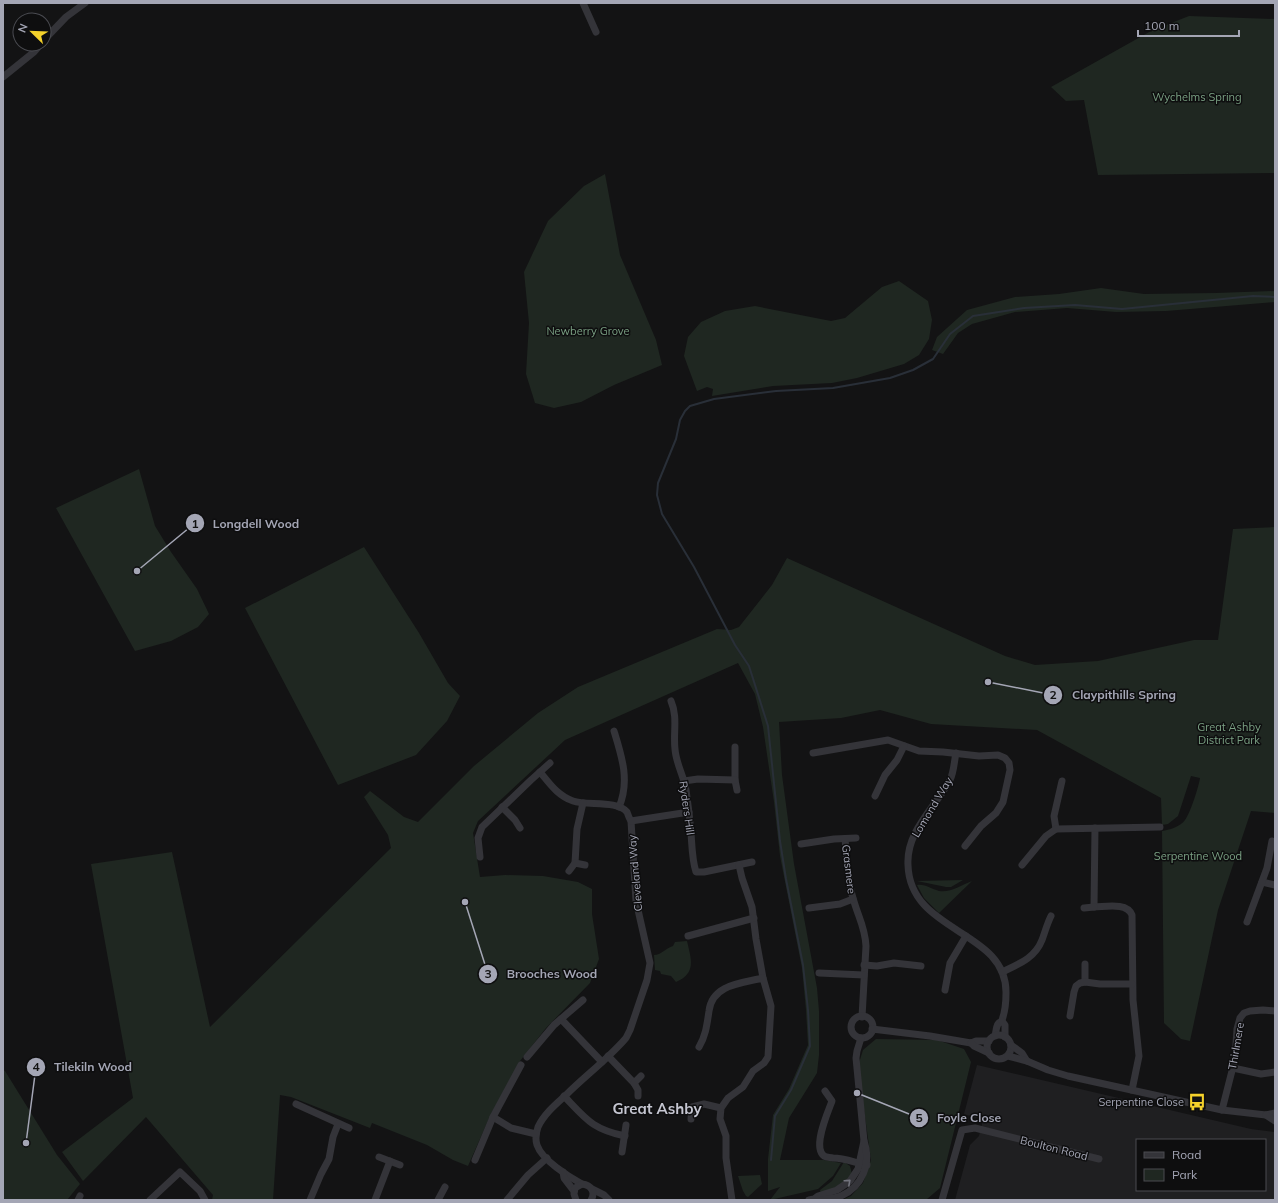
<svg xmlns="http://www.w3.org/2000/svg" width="1278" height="1203" font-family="Mulish,sans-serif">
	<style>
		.built { fill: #1f1f21; fill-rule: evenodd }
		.green { fill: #1f2721 }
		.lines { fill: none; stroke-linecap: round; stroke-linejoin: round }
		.stream { stroke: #292f38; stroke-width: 2 }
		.minor { stroke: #343439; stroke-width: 7 }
		.oneway { stroke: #72737d }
		.labels { text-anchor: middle; stroke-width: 3; stroke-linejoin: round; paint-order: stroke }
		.park-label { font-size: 11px; fill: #7aa083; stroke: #0e0e0f }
		.street-label { font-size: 11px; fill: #a4a6b5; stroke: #0e0e0f }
		.poi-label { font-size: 11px; fill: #a4a6b5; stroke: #0e0e0f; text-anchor: end }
		.district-label { font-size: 15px; font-weight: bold; fill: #c5c6d1; stroke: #0e0e0f }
		.leader { fill: none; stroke: #a4a6b5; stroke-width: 1.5 }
		.callout-dot { fill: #a4a6b5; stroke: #0e0e0f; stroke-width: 1.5 }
		.mark-label { font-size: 12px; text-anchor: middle; font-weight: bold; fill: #111 }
		.callout-label { font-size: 12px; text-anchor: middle; font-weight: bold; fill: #a4a6b5; stroke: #0e0e0f; stroke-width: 3; stroke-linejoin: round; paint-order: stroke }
	</style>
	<rect width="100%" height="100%" fill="#131314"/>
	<path class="built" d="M 977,1065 L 1251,1129 L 1275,1132 L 1275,1200 L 955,1200 L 970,1145 L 979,1136 L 983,1120 L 964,1114 ZM 1137,1140 L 1265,1140 L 1265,1190 L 1137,1190 Z"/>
	<g class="green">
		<polygon points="1189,16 1275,19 1275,173 1098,175 1084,100 1066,101 1051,87 1151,31"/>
		<polygon points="605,174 620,255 656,340 662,365 614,385 581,402 554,408 535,403 526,374 529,323 524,272 548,221 584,186"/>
		<polygon points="899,281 928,301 932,320 929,339 919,355 904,364 857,378 832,383 773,386 712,396 713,389 707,387 697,391 684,356 688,337 701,322 725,311 755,306 831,321 845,318 882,287"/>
		<polygon points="1101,288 1144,294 1216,293 1275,291 1275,302 1166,311 1116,312 1067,308 1015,312 972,324 958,333 943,354 932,350 937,337 967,310 1015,297 1059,294"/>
		<polygon points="139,469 155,526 171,552 197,589 209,614 198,627 171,641 135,651 56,508"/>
		<path d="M 1275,527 L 1275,813 L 1251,811 L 1218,910 L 1190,1041 L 1181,1039 L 1164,1023 L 1162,831 C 1169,830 1180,827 1185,820 C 1190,814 1199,786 1200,778 L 1191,776 L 1178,816 L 1168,824 L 1162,825 L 1161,798 L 1037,730 L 931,724 L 880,710 L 841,718 L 779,722 L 782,775 L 794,864 L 817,988 L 819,1011 L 819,1055 L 817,1073 L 789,1118 L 780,1160 L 824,1160 L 841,1163 L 833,1176 L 818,1189 L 770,1200 L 780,1187 L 768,1191 L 768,1159 L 773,1115 L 789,1089 L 808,1045 L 806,1010 L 802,968 L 780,856 L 774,802 L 763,727 L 755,694 L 738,663 L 565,740 L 478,821 L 473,833 L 480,877 L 505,875 L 543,876 L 578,882 L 592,889 L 592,914 L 599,959 L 590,983 L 546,1028 L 520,1061 L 491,1114 L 468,1166 L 453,1160 L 427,1145 L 372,1123 L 370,1128 L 291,1097 L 280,1095 L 273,1200 L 212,1200 L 213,1195 L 146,1117 L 83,1181 L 62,1152 L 133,1098 L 91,864 L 172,852 L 210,1027 L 391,848 L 388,835 L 364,797 L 370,791 L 404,817 L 418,822 L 474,766 L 538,713 L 578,687 L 717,629 L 731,630 L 739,627 L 772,585 L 787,558 L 1005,656 L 1035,665 L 1098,661 L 1194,640 L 1218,640 L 1233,529 Z"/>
		<polygon points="364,547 419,633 448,683 460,696 447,721 416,755 338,785 245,608"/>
		<polygon points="963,880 951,887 946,887 917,881"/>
		<path d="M 972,881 L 939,913 L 924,898 L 917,885 C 926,884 931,889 939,891 C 950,893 962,885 972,881 Z"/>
		<path d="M 687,941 C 691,959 697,973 676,982 L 671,976 L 661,974 L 660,971 L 655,970 L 654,955 C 661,955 666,948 673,946 L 675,942 Z"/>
		<polygon points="876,1039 937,1040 964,1049 971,1062 940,1188 927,1199 842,1200 851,1196 863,1183 871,1160 858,1066 863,1050"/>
		<polygon points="3,1070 5,1071 57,1155 80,1184 67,1200 3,1200"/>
		<polygon points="844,1162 850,1166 852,1174 844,1185 821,1194 820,1190 832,1181"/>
		<polygon points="760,1175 762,1184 748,1197 746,1196 743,1191 738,1176"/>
	</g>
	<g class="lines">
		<polyline class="stream" points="771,1160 775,1116 791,1090 810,1046 808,1010 803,965 786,879 780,841 768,726 749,666 735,645 694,567 662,514 657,495 658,483 676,439 680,420 685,411 690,406 714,399 776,391 833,388 890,378 913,370 933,359 950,334 973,316 1024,308 1075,305 1122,309 1253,296 1275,297"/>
		<g class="minor">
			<polyline points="583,3 596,32"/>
			<polyline points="44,40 66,17 85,3"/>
			<polyline points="3,77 34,52 41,44"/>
			<path d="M 671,701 C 678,717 673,733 675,749 C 676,764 684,776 686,790 C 688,805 690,819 691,833 C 692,846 692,860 696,872 L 704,872 L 752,862"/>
			<path d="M 614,731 C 622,757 630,781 619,807"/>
			<polyline points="735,747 735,780 737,790"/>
			<polyline points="813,753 888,740 919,751 943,752 979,756 998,755 1005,758 1009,763 1010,770 1003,802 996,813 981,826 965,846"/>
			<path d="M 956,753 C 954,762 954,772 950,780 C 935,808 906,831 908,865 C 910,934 1007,929 1006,993 C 1006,1001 1005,1012 1002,1020 C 1001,1023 1000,1021 998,1024 C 996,1027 996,1032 995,1036"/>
			<path d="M 540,772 C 550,784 558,796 573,801 C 587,806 617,800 627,812 C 628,815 629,818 631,821 L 636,901 L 650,963 L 647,980 L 630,1030 L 626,1038 C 608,1059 585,1076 566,1095 C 556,1104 544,1114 538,1127 C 536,1133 535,1139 537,1145 C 542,1160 569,1177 582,1184"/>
			<polyline points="684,781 698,779 735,780"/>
			<polyline points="875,796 885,775 897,760 904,746"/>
			<polyline points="502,807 515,820 520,828"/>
			<polyline points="631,821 689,812"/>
			<path d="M 1095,828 L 1094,907 C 1105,907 1127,902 1132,915 L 1133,1000 L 1139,1056 L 1132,1090"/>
			<polyline points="1056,829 1054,816 1062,781"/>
			<path d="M 845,839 C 847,859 847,879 853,898 C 858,917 865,926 866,946 L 862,1017"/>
			<polyline points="801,844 834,839 856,838"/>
			<polyline points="480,857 478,838 482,827 531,780 550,763"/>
			<polyline points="575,863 577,829 583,803"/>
			<polyline points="739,865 742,878 752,907 756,939 763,978"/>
			<polyline points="1022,865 1046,836 1056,829 1160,827"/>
			<polyline points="569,871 575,863 585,865"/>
			<polyline points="1262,882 1275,885"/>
			<polyline points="809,908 840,904 853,899"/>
			<polyline points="1084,908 1094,907"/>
			<polyline points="1247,922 1267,868 1272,841"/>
			<polyline points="688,936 754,918"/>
			<polyline points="864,965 877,966 894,963 921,966"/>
			<path d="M 1002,972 C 1019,964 1035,958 1042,940 C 1045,932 1047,924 1051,916"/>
			<polyline points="819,973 864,975"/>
			<polyline points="1085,982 1085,964"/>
			<polyline points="945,990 950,963 966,936"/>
			<polyline points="1070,1016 1074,992 1076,986 1080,983 1085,982 1100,984 1132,984"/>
			<circle cx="862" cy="1027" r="11"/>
			<polyline points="561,1019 602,1062"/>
			<polyline points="1002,1021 1005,1025 1005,1037"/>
			<polyline points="872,1029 930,1036 971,1043 976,1041 989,1041"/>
			<circle cx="999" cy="1047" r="12"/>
			<polyline points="971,1043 974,1046 989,1053"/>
			<polyline points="1011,1045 1022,1053 1027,1061"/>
			<path d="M 699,1047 C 706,1035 707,1024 709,1011 C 712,984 743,983 763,978 L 771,1006 L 768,1057 L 764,1063 L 753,1071 L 743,1087 L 728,1098 L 721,1108 L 720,1119 L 726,1136 L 726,1158 L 732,1200"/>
			<polyline points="608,1056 634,1083"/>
			<polyline points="1008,1056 1027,1061 1048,1070 1068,1076 1222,1110 1266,1115 1275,1113"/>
			<polyline points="527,1057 554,1025 583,1000"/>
			<polyline points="1233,1068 1261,1074 1275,1072"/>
			<path d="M 825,1091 L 832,1101 C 828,1112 812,1147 824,1156 C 827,1158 830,1157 833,1158 C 845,1158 856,1163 867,1165"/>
			<path d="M 564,1096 C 586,1119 592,1129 625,1136"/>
			<polyline points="638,1096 638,1090 634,1083 641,1076"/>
			<polyline points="296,1104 349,1128"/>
			<polyline points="1222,1110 1235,1059 1237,1029 1240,1018 1244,1013 1250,1011 1263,1010 1275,1011"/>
			<polyline points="1266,1115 1275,1121"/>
			<polyline points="493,1117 511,1128 536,1134"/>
			<polyline points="691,1119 692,1107 704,1104 721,1108"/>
			<polyline points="622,1152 626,1125"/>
			<polyline points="379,1157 400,1165"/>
			<polyline points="475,1160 493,1117 521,1065"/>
			<polyline points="563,1172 564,1178 574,1191"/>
			<polyline points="592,1189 604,1195 609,1200"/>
			<polyline points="78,1200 80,1196"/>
			<polyline points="150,1200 180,1172 200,1191 205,1200"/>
			<polyline points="310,1200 321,1174 329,1159 333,1137 338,1124"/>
			<polyline points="375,1200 390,1161"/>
			<polyline points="438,1200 445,1187"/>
			<polyline points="507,1200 528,1175 547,1158"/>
			<path d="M 576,1200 L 574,1194 L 575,1188 L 582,1184 C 591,1185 596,1192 591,1200"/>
			<polyline points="809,1200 814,1199 818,1196 837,1190 850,1181 858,1169 864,1141"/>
			<path d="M 822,1200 C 829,1199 835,1198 841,1196 C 862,1187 872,1163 864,1141 L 856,1058 L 857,1051 L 861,1038"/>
			<polyline points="942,1200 962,1130 975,1128 1099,1159"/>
		</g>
	</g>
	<defs><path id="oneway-chevron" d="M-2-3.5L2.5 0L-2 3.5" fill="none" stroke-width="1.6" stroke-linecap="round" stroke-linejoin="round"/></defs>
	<use class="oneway" href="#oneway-chevron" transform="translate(848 1182) rotate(-42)"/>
	<defs>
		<g id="bus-bare" transform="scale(1.38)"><path d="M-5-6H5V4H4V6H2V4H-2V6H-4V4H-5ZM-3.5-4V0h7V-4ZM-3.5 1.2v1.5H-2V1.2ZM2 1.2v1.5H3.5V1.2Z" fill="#f4d12b" stroke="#0e0e0f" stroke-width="2.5" paint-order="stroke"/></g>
	</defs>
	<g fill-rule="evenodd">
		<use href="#bus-bare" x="1197" y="1102"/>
	</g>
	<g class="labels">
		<g class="park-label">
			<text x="1197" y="101">Wychelms Spring</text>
			<text x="588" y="335">Newberry Grove</text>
			<text x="1229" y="731">Great Ashby<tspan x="1229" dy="13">District Park</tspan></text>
			<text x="1198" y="860">Serpentine Wood</text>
		</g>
		<g class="street-label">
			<text transform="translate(932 807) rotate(-59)" y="4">Lomond Way</text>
			<text transform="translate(687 808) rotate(82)" y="4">Ryders Hill</text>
			<text transform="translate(849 869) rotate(83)" y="4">Grasmere</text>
			<text transform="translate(635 873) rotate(-95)" y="4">Cleveland Way</text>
			<text transform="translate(1236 1046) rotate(-80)" y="4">Thirlmere</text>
			<text transform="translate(1054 1148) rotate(14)" y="4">Boulton Road</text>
		</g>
		<g class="poi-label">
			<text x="1184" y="1106">Serpentine Close</text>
		</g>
		<g class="district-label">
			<text x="657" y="1114">Great Ashby</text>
		</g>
	</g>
	<path class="leader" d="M137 571L195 523M988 682L1053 695M465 902L488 974M26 1143L36 1067M857 1093L919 1118"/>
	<g class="callout-dot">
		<circle cx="137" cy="571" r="4"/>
		<circle cx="988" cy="682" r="4"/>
		<circle cx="465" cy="902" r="4"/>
		<circle cx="26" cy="1143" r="4"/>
		<circle cx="857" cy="1093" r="4"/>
		<circle cx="195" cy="523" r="10"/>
		<circle cx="1053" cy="695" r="10"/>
		<circle cx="488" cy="974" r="10"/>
		<circle cx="36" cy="1067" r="10"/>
		<circle cx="919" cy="1118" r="10"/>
	</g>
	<g class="mark-label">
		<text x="195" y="528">1</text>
		<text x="1053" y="699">2</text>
		<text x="488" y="978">3</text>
		<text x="36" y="1071">4</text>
		<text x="919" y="1122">5</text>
	</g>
	<g class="callout-label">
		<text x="256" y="528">Longdell Wood</text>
		<text x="1124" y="699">Claypithills Spring</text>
		<text x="552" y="978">Brooches Wood</text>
		<text x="93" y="1071">Tilekiln Wood</text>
		<text x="969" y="1122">Foyle Close</text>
	</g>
	<rect width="1278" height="1203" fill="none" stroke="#a4a6b5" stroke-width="8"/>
	<rect x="1136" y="1139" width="130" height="52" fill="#0e0e0f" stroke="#4a4b51"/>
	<rect x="1144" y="1152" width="20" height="6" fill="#343439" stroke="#4a4b51"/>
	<text x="1172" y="1159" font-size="12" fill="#a4a6b5">Road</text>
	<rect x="1144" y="1169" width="20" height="12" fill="#1f2721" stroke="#4a4b51"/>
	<text x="1172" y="1179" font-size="12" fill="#a4a6b5">Park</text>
	<g transform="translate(32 32) rotate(293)"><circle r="19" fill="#0e0e0f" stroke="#4a4b51"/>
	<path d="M0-3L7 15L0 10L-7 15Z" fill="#f4d12b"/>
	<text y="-6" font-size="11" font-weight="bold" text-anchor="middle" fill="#a4a6b5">N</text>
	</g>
	<path d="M1138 30v6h101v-6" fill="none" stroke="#a4a6b5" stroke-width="2"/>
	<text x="1144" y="30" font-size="12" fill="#a4a6b5" stroke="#0e0e0f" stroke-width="3" paint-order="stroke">100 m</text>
</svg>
